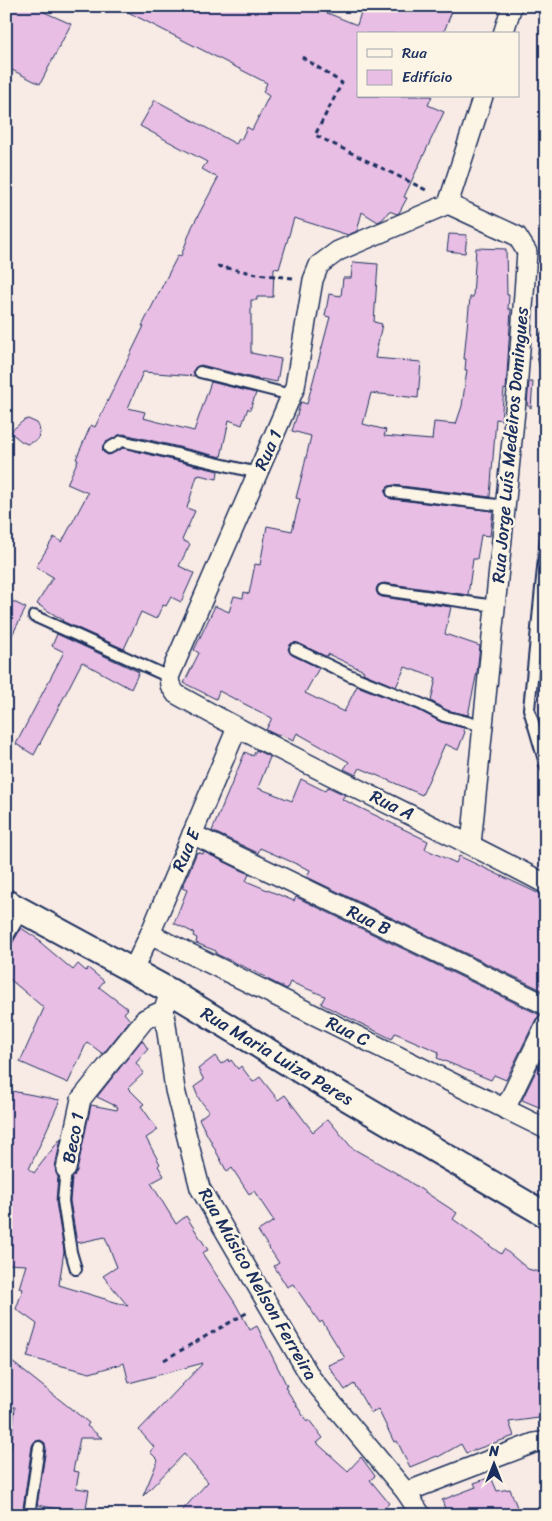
<svg xmlns="http://www.w3.org/2000/svg" width="552" height="1521" font-family="Sriracha,sans-serif">
	<style>
		.building { fill: #e8bee5; stroke: #1b2f5e }
		.lines { fill: none; stroke-linecap: round; stroke-linejoin: round }
		.service-casing { stroke: #1b2f5e; stroke-width: 14 }
		.minor-casing { stroke: #1b2f5e; stroke-width: 22 }
		.tertiary-casing { stroke: #1b2f5e; stroke-width: 28 }
		.path { stroke: #1b2f5e; stroke-width: 3; stroke-dasharray: 5 4; stroke-linecap: butt }
		.service { stroke: #fcf5e5; stroke-width: 10 }
		.minor { stroke: #fcf5e5; stroke-width: 19 }
		.tertiary { stroke: #fcf5e5; stroke-width: 24 }
		.labels { text-anchor: middle; stroke-width: 5; stroke-linejoin: round; paint-order: stroke }
		.street-label { font-size: 18px; fill: #1b2f5e; stroke: #fcf5e5 }
	</style>
	<rect width="100%" height="100%" fill="#f8eae5"/>
	<filter id="ink" filterUnits="userSpaceOnUse"><feTurbulence type="fractalNoise" baseFrequency=".02" numOctaves="2"/><feDisplacementMap in="SourceGraphic" scale="10" xChannelSelector="R" yChannelSelector="G"/><feConvolveMatrix kernelMatrix="1 2 1 2 8 2 1 2 1" color-interpolation-filters="sRGB"/></filter>
	<g filter="url(#ink)">
		<g class="building">
			<polygon points="6,6 47,6 44,12 71,24 40,84 6,67"/>
			<polygon points="116,6 310,6 357,25 363,6 454,6 443,34 358,34 358,96 432,96 428,105 444,112 404,197 407,198 399,213 397,214 389,211 383,219 378,222 362,212 357,231 348,235 294,218 279,269 274,268 273,297 257,297 257,300 251,300 251,353 281,359 277,382 261,379 261,380 201,365 195,368 193,371 195,376 143,372 128,408 145,412 143,418 194,431 211,382 256,393 250,410 248,408 242,425 229,420 221,457 124,434 119,435 103,445 103,452 108,455 123,448 218,471 217,479 199,475 199,476 197,476 187,508 195,511 182,540 190,544 179,566 194,573 181,602 171,597 166,606 163,605 156,619 141,612 124,649 62,621 63,620 37,604 53,577 36,567 54,537 62,542 88,493 67,484 78,460 76,459 91,425 95,427 144,326 142,326 178,255 181,256 192,227 218,178 202,169 207,162 140,126 155,100 236,144 239,139 241,140 247,127 252,130 269,96 263,92 267,83"/>
			<polygon points="449,234 467,235 465,253 447,251"/>
			<polygon points="476,248 506,249 507,295 509,295 508,309 511,309 506,390 504,389 501,420 496,419 490,497 393,485 387,488 385,492 388,497 391,499 493,511 490,536 481,535 477,559 473,559 468,595 384,583 378,585 376,590 378,595 382,597 451,607 445,634 480,646 477,672 468,715 446,710 431,701 436,678 405,667 396,687 363,673 364,671 328,654 327,656 325,656 298,643 292,643 288,649 292,655 319,668 305,693 344,712 357,686 418,710 441,722 464,728 464,731 465,732 458,750 445,744 422,795 360,768 356,775 344,769 349,762 297,733 293,741 280,734 279,736 266,730 272,718 219,691 216,699 184,683 199,653 194,650 215,606 229,612 234,596 243,598 244,592 249,594 255,564 260,565 267,526 292,531 300,499 296,498 303,471 311,436 292,431 301,402 307,404 330,317 325,316 329,294 341,296 343,278 351,278 353,262 378,264 374,322 382,324 375,358 421,362 418,398 371,393 363,424 386,430 384,436 432,440 434,422 456,424 462,406 467,370 465,370 466,359 464,359 470,297 473,297"/>
			<polygon points="529,382 533,382 531,408 527,405"/>
			<polygon points="28,419 37,423 39,427 40,433 37,440 27,444 21,441 10,432 23,421"/>
			<polygon points="6,598 26,608 6,647"/>
			<polygon points="57,634 139,672 131,689 82,662 34,755 16,744 64,652 52,646"/>
			<polygon points="256,750 270,757 258,788 292,801 301,779 325,791 328,787 345,795 342,799 428,841 425,849 456,863 459,856 546,897 546,992 307,877 310,870 260,848 258,853 212,831 245,752 253,756"/>
			<polygon points="197,852 203,854 204,852 249,874 246,881 294,901 296,897 540,1015 536,1019 506,1080 494,1075 491,1080 437,1058 439,1052 395,1033 392,1039 321,1004 325,996 290,982 287,989 265,978 266,977 216,954 216,951 196,943 197,938 193,936 194,933 174,923 187,890 182,888"/>
			<polygon points="21,928 41,941 40,942 73,970 78,964 86,971 88,968 104,981 99,987 128,1009 124,1013 130,1020 103,1054 87,1042 68,1083 20,1062 44,1008 6,976 6,947 12,944"/>
			<polygon points="142,1040 148,1049 136,1063 144,1073 128,1088 144,1104 141,1106 158,1130 146,1138 160,1164 158,1166 164,1176 151,1183 176,1224 186,1216 208,1250 202,1253 235,1303 250,1330 257,1326 287,1386 285,1387 307,1422 309,1420 323,1438 317,1443 348,1471 361,1457 375,1476 370,1480 389,1503 379,1515 178,1515 208,1482 184,1454 143,1496 158,1460 150,1452 154,1447 139,1430 203,1363 129,1383 124,1363 90,1373 27,1357 37,1324 16,1309 23,1289 19,1288 26,1265 6,1264 8,1227 6,1227 6,1090 60,1100 29,1169 34,1173 61,1138 55,1167 56,1173 58,1177 56,1202 64,1251 59,1285 128,1306 103,1276 117,1267 105,1237 77,1243 70,1201 72,1178 77,1171 91,1105 117,1110 118,1107 97,1097"/>
			<polygon points="546,1050 546,1110 522,1100"/>
			<polygon points="215,1056 221,1064 228,1059 229,1062 231,1060 238,1069 241,1066 253,1082 260,1077 278,1100 285,1095 313,1132 328,1119 352,1148 396,1173 457,1213 453,1219 471,1232 501,1254 504,1249 528,1269 546,1274 546,1417 509,1422 514,1436 466,1453 461,1444 438,1457 437,1456 410,1467 397,1441 394,1442 378,1409 371,1413 354,1384 345,1390 328,1365 345,1358 322,1321 320,1323 293,1284 287,1287 274,1266 279,1263 258,1231 274,1221 254,1191 249,1194 232,1168 227,1172 199,1119 209,1111 199,1099 194,1087 204,1080 198,1069"/>
			<polygon points="6,1357 89,1423 87,1426 102,1438 80,1438 73,1471 79,1472 76,1488 89,1490 85,1514 37,1505 46,1448 44,1442 40,1440 34,1442 32,1446 22,1515 6,1515 6,1448 11,1449 15,1407 6,1408"/>
			<polygon points="491,1477 497,1491 510,1489 520,1515 447,1515 442,1500 476,1487 474,1483"/>
		</g>
		<g class="lines">
			<g class="service-casing">
				<g id="service">
					<polyline points="546,337 544,357 546,367"/>
					<polyline points="200,372 291,395"/>
					<polyline points="109,448 122,441 258,473"/>
					<polyline points="392,492 505,506"/>
					<polyline points="546,538 529,709 546,767"/>
					<polyline points="383,590 495,606"/>
					<polyline points="34,616 169,677"/>
					<polyline points="295,649 349,675 421,704 444,716 483,726"/>
					<polyline points="6,940 23,911"/>
					<polyline points="66,1169 63,1201 71,1252 76,1269"/>
					<polyline points="29,1515 39,1447"/>
				</g>
			</g>
			<g class="minor-casing">
				<g id="minor">
					<polyline points="503,34 512,6"/>
					<path d="M 448,204 L 338,251 L 319,265 L 313,280 L 295,387 L 169,677 L 170,685 L 176,694 C 297,762 423,819 546,884"/>
					<polyline points="192,834 546,1005"/>
					<polyline points="471,844 517,391 527,252 517,236 448,204 483,96"/>
					<polyline points="150,934 546,1129"/>
					<polyline points="133,970 150,934 237,728"/>
					<polyline points="170,991 164,1010 175,1090 200,1188 311,1378 406,1492 421,1515"/>
					<polyline points="505,1109 546,1024"/>
					<polyline points="66,1169 81,1099 145,1019 164,1010"/>
					<polyline points="406,1492 534,1443 546,1441"/>
				</g>
			</g>
			<g class="tertiary-casing">
				<polyline id="tertiary" points="6,902 170,991 304,1073 546,1215"/>
			</g>
			<g class="path">
				<polyline points="302,57 342,83 315,135 428,191"/>
				<polyline points="217,266 257,274 293,278"/>
				<polyline points="164,1360 250,1311"/>
			</g>
			<use href="#service" class="service"/>
			<use href="#minor" class="minor"/>
			<use href="#tertiary" class="tertiary"/>
		</g>
	</g>
	<g class="labels">
		<g class="street-label">
			<text transform="translate(510 445) rotate(-85)" y="6">Rua Jorge Luís Medeiros Domingues</text>
			<text transform="translate(268 450) rotate(-66)" y="6">Rua 1</text>
			<text transform="translate(392 805) rotate(26)" y="6">Rua A</text>
			<text transform="translate(186 850) rotate(-67)" y="6">Rua E</text>
			<text transform="translate(369 920) rotate(26)" y="6">Rua B</text>
			<text transform="translate(348 1031) rotate(26)" y="6">Rua C</text>
			<text transform="translate(277 1056) rotate(31)" y="6">Rua Maria Luiza Peres</text>
			<text transform="translate(73 1138) rotate(-79)" y="6">Beco 1</text>
			<text transform="translate(258 1284) rotate(60)" y="6">Rua Músico Nelson Ferreira</text>
		</g>
	</g>
	<rect width="552" height="1521" fill="none" stroke="#fcf5e5" stroke-width="25"/>
	<rect x="12" y="12" width="527" height="1496" fill="none" stroke="#1b2f5e" stroke-width="2" filter="url(#ink)"/>
	<rect x="357" y="32" width="162" height="65" fill="#fcf5e5" stroke="#a2a6af"/>
	<rect x="367" y="49" width="25" height="8" fill="#fcf5e5" stroke="#a2a6af"/>
	<text x="402" y="58" font-size="15" fill="#1b2f5e">Rua</text>
	<rect x="367" y="70" width="25" height="15" fill="#e8bee5" stroke="#a2a6af"/>
	<text x="402" y="82" font-size="15" fill="#1b2f5e">Edifício</text>
	<g transform="translate(494 1464)" stroke="#fcf5e5" stroke-width="4" paint-order="stroke">
	<path d="M0-4L9 19L0 12L-9 19Z" fill="#1b2f5e"/>
	<text y="-8" font-size="14" font-weight="bold" text-anchor="middle" fill="#1b2f5e">N</text>
	</g>
</svg>
